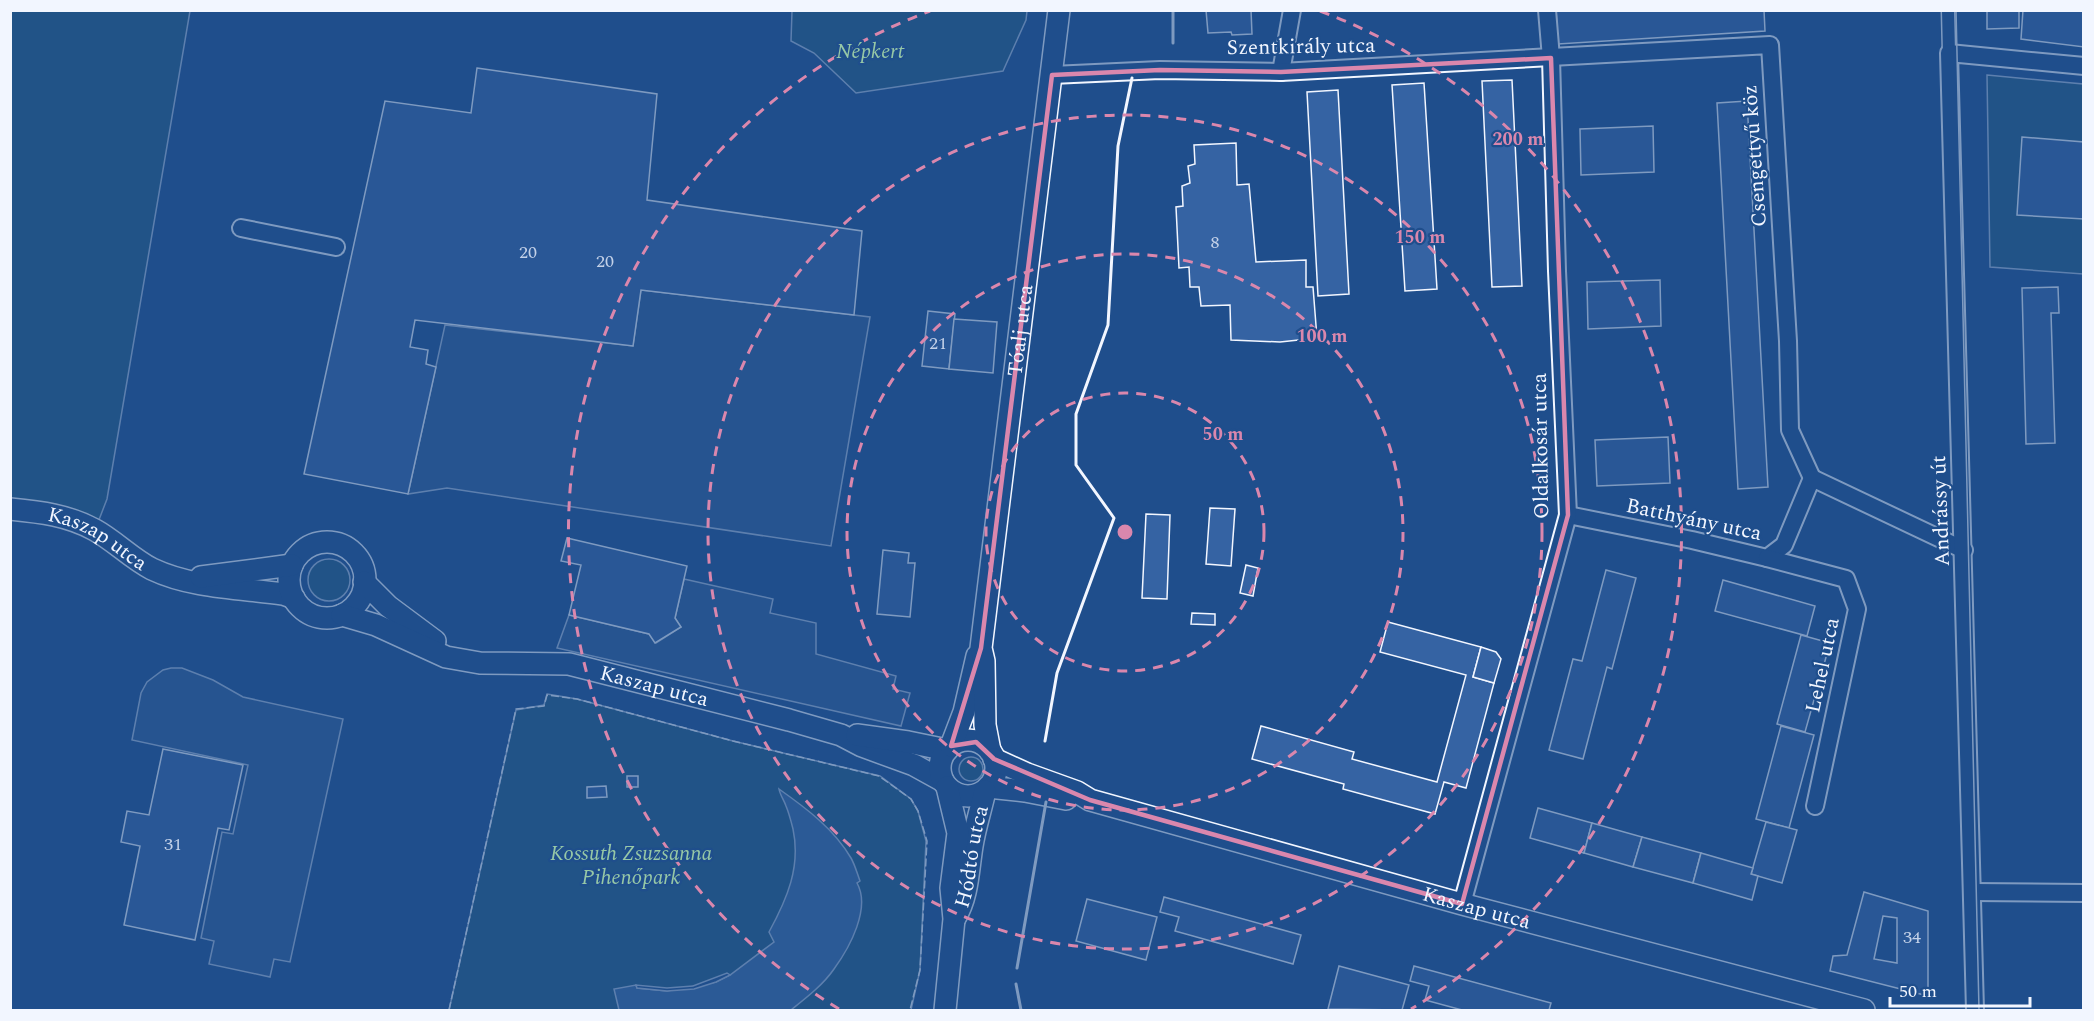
<svg xmlns="http://www.w3.org/2000/svg" width="2094" height="1021" font-family="Spectral,serif">
	<style>
		.green { fill: #245a82; stroke: #a8bbd7; stroke-width: 1.5 }
		.parking { fill: #305b95; stroke: #a8bbd7; stroke-width: 1.5 }
		.water { fill: #3b69a3; stroke: #a8bbd7; stroke-width: 1.5 }
		.pier { fill: #1f4e8c; stroke: #a8bbd7; stroke-width: 1.5 }
		.building { fill: #3563a3; stroke: #f2f6ff; stroke-width: 1.5; fill-rule: evenodd }
		.lines { fill: none; stroke-linecap: round; stroke-linejoin: round }
		.pedestrian-casing { stroke: #f2f6ff; stroke-width: 15 }
		.minor-casing { stroke: #f2f6ff; stroke-width: 20 }
		.tertiary-casing { stroke: #f2f6ff; stroke-width: 24 }
		.pedestrian { stroke: #1f4e8c; stroke-width: 12 }
		.minor { stroke: #1f4e8c; stroke-width: 16 }
		.tertiary { stroke: #1f4e8c; stroke-width: 21 }
		.tram { stroke: #f2f6ff; stroke-width: 1.5 }
		.fence { stroke: #f2f6ff; stroke-width: 1.5; stroke-dasharray: 8 3; stroke-linecap: butt }
		.wall { stroke: #f2f6ff; stroke-width: 3 }
		.marked { fill: none; stroke: #da87ad; stroke-width: 4.5; stroke-linejoin: round }
		.ring { fill: none; stroke: #da87ad; stroke-width: 3; stroke-dasharray: 10 8 }
		.labels { text-anchor: middle; stroke-width: 4.5; stroke-linejoin: round; paint-order: stroke }
		.number-label { font-size: 18px; fill: #c3d1e8 }
		.street-label { font-size: 21px; fill: #f2f6ff; stroke: #1f4e8c }
		.park-label { font-size: 21px; font-style: italic; fill: #97c8a6; stroke: #1f4e8c }
		.centre { fill: #da87ad; stroke: #1f4e8c; stroke-width: 3 }
		.ring-label { font-size: 18px; text-anchor: middle; font-weight: bold; fill: #da87ad; stroke: #1f4e8c; stroke-width: 4.5; stroke-linejoin: round; paint-order: stroke }
	</style>
	<rect width="100%" height="100%" fill="#1f4e8c"/>
	<g class="green">
		<polygon points="10,11 190,11 107,499 95,530 11,509"/>
		<polygon points="792,11 792,10 1027,11 1026,20 1003,71 856,93 814,53 791,41"/>
		<polygon points="1987,75 2083,84 2083,274 1990,267"/>
		<circle cx="329" cy="580" r="21"/>
		<polygon points="547,694 577,699 733,741 880,776 911,799 918,811 926,841 920,970 911,1010 449,1010 516,710 544,705"/>
		<circle cx="971" cy="769" r="12"/>
	</g>
	<g class="parking">
		<polygon points="641,290 870,317 831,546 447,488 408,494 445,325 633,346"/>
		<polygon points="684,579 773,599 770,613 816,623 816,654 896,676 893,689 910,693 901,726 557,648 569,615 649,634 656,643 681,627 675,618"/>
		<polygon points="171,668 182,668 213,680 243,697 343,719 290,962 274,959 270,977 209,964 214,941 201,938 222,832 233,834 248,765 132,740 141,693 147,682 163,670"/>
	</g>
	<path class="water" d="M 779,789 C 806,808 834,829 851,858 C 855,865 857,873 860,881 L 857,883 C 871,908 850,947 834,969 C 823,985 806,998 791,1010 L 619,1010 L 614,989 L 636,985 L 637,988 L 667,991 L 716,982 L 730,975 L 774,942 L 769,932 C 787,899 801,867 793,829 C 791,821 789,813 786,806 C 784,800 780,795 779,789 Z"/>
	<polygon class="pier" points="727,973 730,975 716,982 694,989 667,991 637,988 636,985 667,988 693,986"/>
	<g class="building">
		<polygon points="1206,10 1251,10 1252,34 1232,35 1231,32 1208,33"/>
		<polygon points="1556,10 1764,10 1765,31 1558,44"/>
		<polygon points="1987,10 2019,10 2019,28 1987,29"/>
		<polygon points="2023,10 2084,10 2084,47 2021,39"/>
		<polygon points="477,68 657,94 647,200 862,231 854,315 641,290 633,346 415,320 410,347 428,350 426,364 436,367 408,494 304,474 385,101 471,113"/>
		<polygon points="1512,80 1522,286 1492,287 1482,81"/>
		<polygon points="1424,83 1437,289 1405,291 1392,85"/>
		<polygon points="1338,90 1349,294 1318,296 1307,92"/>
		<polygon points="1747,101 1768,487 1738,489 1717,103"/>
		<polygon points="1653,126 1654,172 1581,175 1580,129"/>
		<polygon points="2022,137 2084,142 2084,219 2017,215"/>
		<polygon points="1236,143 1237,185 1249,184 1256,262 1306,260 1306,287 1313,287 1317,338 1280,342 1231,340 1230,305 1201,306 1199,287 1190,287 1189,267 1179,268 1176,207 1183,206 1182,186 1190,183 1188,166 1195,164 1194,145"/>
		<polygon points="1660,280 1661,326 1588,329 1587,282"/>
		<polygon points="2058,287 2059,313 2051,313 2055,443 2026,444 2022,288"/>
		<polygon points="928,311 955,314 949,369 922,366"/>
		<polygon points="954,319 997,322 993,373 949,369"/>
		<polygon points="1668,437 1670,483 1597,486 1595,440"/>
		<polygon points="1210,508 1235,509 1231,566 1206,564"/>
		<polygon points="1146,514 1170,515 1167,599 1142,598"/>
		<polygon points="567,538 687,566 675,618 681,627 655,643 649,634 569,615 581,565 561,561"/>
		<polygon points="883,550 909,553 908,563 915,563 910,617 877,614"/>
		<polygon points="1246,565 1258,568 1253,596 1240,593"/>
		<polygon points="1606,570 1636,578 1612,669 1607,667 1583,759 1549,750 1573,659 1582,661"/>
		<polygon points="1723,580 1815,606 1807,636 1715,611"/>
		<polygon points="1192,613 1215,614 1215,625 1191,624"/>
		<polygon points="1388,622 1481,647 1473,677 1494,683 1466,788 1444,782 1435,814 1343,789 1344,784 1252,759 1261,726 1354,752 1352,759 1437,782 1466,675 1380,652"/>
		<polygon points="1801,635 1830,643 1805,732 1777,724"/>
		<polygon points="1481,647 1496,652 1501,659 1494,683 1473,677"/>
		<polygon points="1781,726 1814,735 1789,828 1756,819"/>
		<polygon points="163,749 243,765 229,830 218,828 195,940 124,925 140,846 121,842 127,811 149,815"/>
		<rect x="627" y="776" width="11" height="11"/>
		<polygon points="606,786 607,797 587,798 587,787"/>
		<polygon points="1538,808 1592,823 1584,853 1530,838"/>
		<polygon points="1766,822 1797,830 1782,883 1751,874"/>
		<polygon points="1592,823 1642,837 1633,867 1584,853"/>
		<polygon points="1642,837 1701,853 1693,883 1633,867"/>
		<polygon points="1701,853 1753,868 1751,874 1758,876 1752,900 1693,883"/>
		<path d="M 1864,892 L 1928,911 L 1928,996 L 1830,971 L 1833,956 L 1847,955 ZM 1883,916 L 1897,918 L 1897,963 L 1874,959 Z"/>
		<polygon points="1164,897 1301,935 1293,964 1175,931 1179,917 1160,912"/>
		<polygon points="1087,899 1157,917 1146,960 1076,941"/>
		<polygon points="1339,966 1409,985 1402,1010 1328,1009"/>
		<polygon points="1414,966 1551,1003 1549,1010 1462,1010 1425,1000 1429,986 1410,981"/>
	</g>
	<g class="lines">
		<g class="pedestrian-casing">
			<polyline id="pedestrian" points="1948,10 1949,53"/>
		</g>
		<g class="minor-casing">
			<g id="minor">
				<polyline points="1281,72 1292,10"/>
				<polyline points="1052,75 1160,70 1281,72 1770,45 1788,341 1790,430 1812,478"/>
				<polyline points="241,228 336,247"/>
				<polyline points="1568,515 1692,540 1767,558 1784,545 1812,478 1964,550"/>
				<polyline points="1767,558 1846,579 1857,609 1815,806"/>
				<polyline points="1972,892 2084,893"/>
				<polyline points="1462,904 1568,515 1557,271 1551,58 1547,10"/>
				<polyline points="1975,1010 1949,53 2084,66"/>
			</g>
		</g>
		<g class="tertiary-casing">
			<g id="tertiary">
				<path id="s1" d="M 10,509 C 40,512 68,515 95,530 C 115,541 132,559 152,569 C 192,588 240,588 283,594 L 294,598"/>
				<circle cx="327" cy="580" r="38"/>
				<polyline points="201,577 292,565"/>
				<polyline points="364,582 388,606 435,641"/>
				<path id="s2" d="M 342,615 L 376,625 L 446,657 L 480,663 L 569,664 L 789,720 L 841,735 L 862,746 L 914,765 L 943,781"/>
				<polyline points="857,735 908,742 947,750"/>
				<circle cx="968" cy="768" r="28"/>
				<polyline points="951,746 964,712 977,656"/>
				<path id="s3" d="M 990,751 L 985,725 L 984,661 L 981,648 L 1059,10"/>
				<path id="s4" d="M 994,759 L 1027,774 L 1077,792 L 1090,800 L 1462,904 L 1864,1010"/>
				<polyline points="988,787 1025,791 1066,799"/>
				<path id="s5" d="M 955,918 C 968,896 968,871 972,846 C 975,827 981,809 985,791"/>
				<polyline points="945,1010 954,919 951,888 958,833 947,787"/>
			</g>
		</g>
		<use href="#pedestrian" class="pedestrian"/>
		<use href="#minor" class="minor"/>
		<use href="#tertiary" class="tertiary"/>
		<polyline class="tram" points="1956,10 1979,1010"/>
		<polyline class="fence" points="449,1010 516,709 544,706 547,695 577,699 733,741 879,776 911,799 918,811 927,841 920,970 910,1010"/>
		<g class="wall">
			<polyline points="1173,43 1173,10"/>
			<polyline points="1045,741 1057,673 1114,518 1076,465 1076,414 1108,325 1118,146 1132,78"/>
			<polyline points="1017,968 1046,802"/>
			<polyline points="1016,984 1021,1010"/>
		</g>
	</g>
	<path d="M0 0H2094V1021H0ZM 1551,58 L 1568,515 L 1462,904 L 1090,800 L 994,759 L 976,742 L 951,746 L 981,648 L 1052,75 L 1160,70 L 1281,72 Z" fill="#1f4e8c" fill-opacity=".55" fill-rule="evenodd"/>
	<path class="marked" d="M 1551,58 L 1568,515 L 1462,904 L 1090,800 L 994,759 L 976,742 L 951,746 L 981,648 L 1052,75 L 1160,70 L 1281,72 Z"/>
	<g class="ring">
		<circle cx="1125" cy="532" r="139"/>
		<circle cx="1125" cy="532" r="278"/>
		<circle cx="1125" cy="532" r="417"/>
		<path d="M839 1009A556 556 0 0 1 930 11M1320 11A556 556 0 0 1 1411 1009"/>
	</g>
	<g class="labels">
		<g class="number-label">
			<text x="1215" y="248">8</text>
			<text x="528" y="258">20</text>
			<text x="605" y="267">20</text>
			<text x="938" y="349">21</text>
			<text x="173" y="850">31</text>
			<text x="1912" y="943">34</text>
		</g>
		<g class="street-label">
			<text transform="translate(1301 46) rotate(-1)" y="7">Szentkirály utca</text>
			<text transform="translate(1754 156) rotate(-94)" y="7">Csengettyű köz</text>
			<text dy="7" stroke="none"><textPath href="#s3" startOffset="424">Tóalj utca</textPath></text>
			<text transform="translate(1540 446) rotate(-91)" y="7">Oldalkosár utca</text>
			<text transform="translate(1940 511) rotate(-92)" y="7">Andrássy út</text>
			<text transform="translate(1694 519) rotate(12)" y="7">Batthyány utca</text>
			<text dy="7" stroke="none"><textPath href="#s1" startOffset="94">Kaszap utca</textPath></text>
			<text transform="translate(1822 665) rotate(-78)" y="7">Lehel utca</text>
			<text dy="7" stroke="none"><textPath href="#s2" startOffset="324">Kaszap utca</textPath></text>
			<text dy="7" stroke="none"><textPath href="#s5" startOffset="64">Hódtó utca</textPath></text>
			<text dy="7" stroke="none"><textPath href="#s4" startOffset="506">Kaszap utca</textPath></text>
		</g>
		<g class="park-label">
			<text x="870" y="58">Népkert</text>
			<text x="631" y="860">Kossuth Zsuzsanna<tspan x="631" dy="24">Pihenőpark</tspan></text>
		</g>
	</g>
	<circle cx="1125" cy="532" r="9" class="centre"/>
	<g class="ring-label">
		<text x="1518" y="145">200 m</text>
		<text x="1420" y="243">150 m</text>
		<text x="1322" y="342">100 m</text>
		<text x="1223" y="440">50 m</text>
	</g>
	<rect width="2094" height="1021" fill="none" stroke="#f2f6ff" stroke-width="24"/>
	<path d="M1890 997v9h140v-9" fill="none" stroke="#f2f6ff" stroke-width="3"/>
	<text x="1899" y="997" font-size="18" fill="#f2f6ff" stroke="#1f4e8c" stroke-width="4.5" paint-order="stroke">50 m</text>
</svg>
